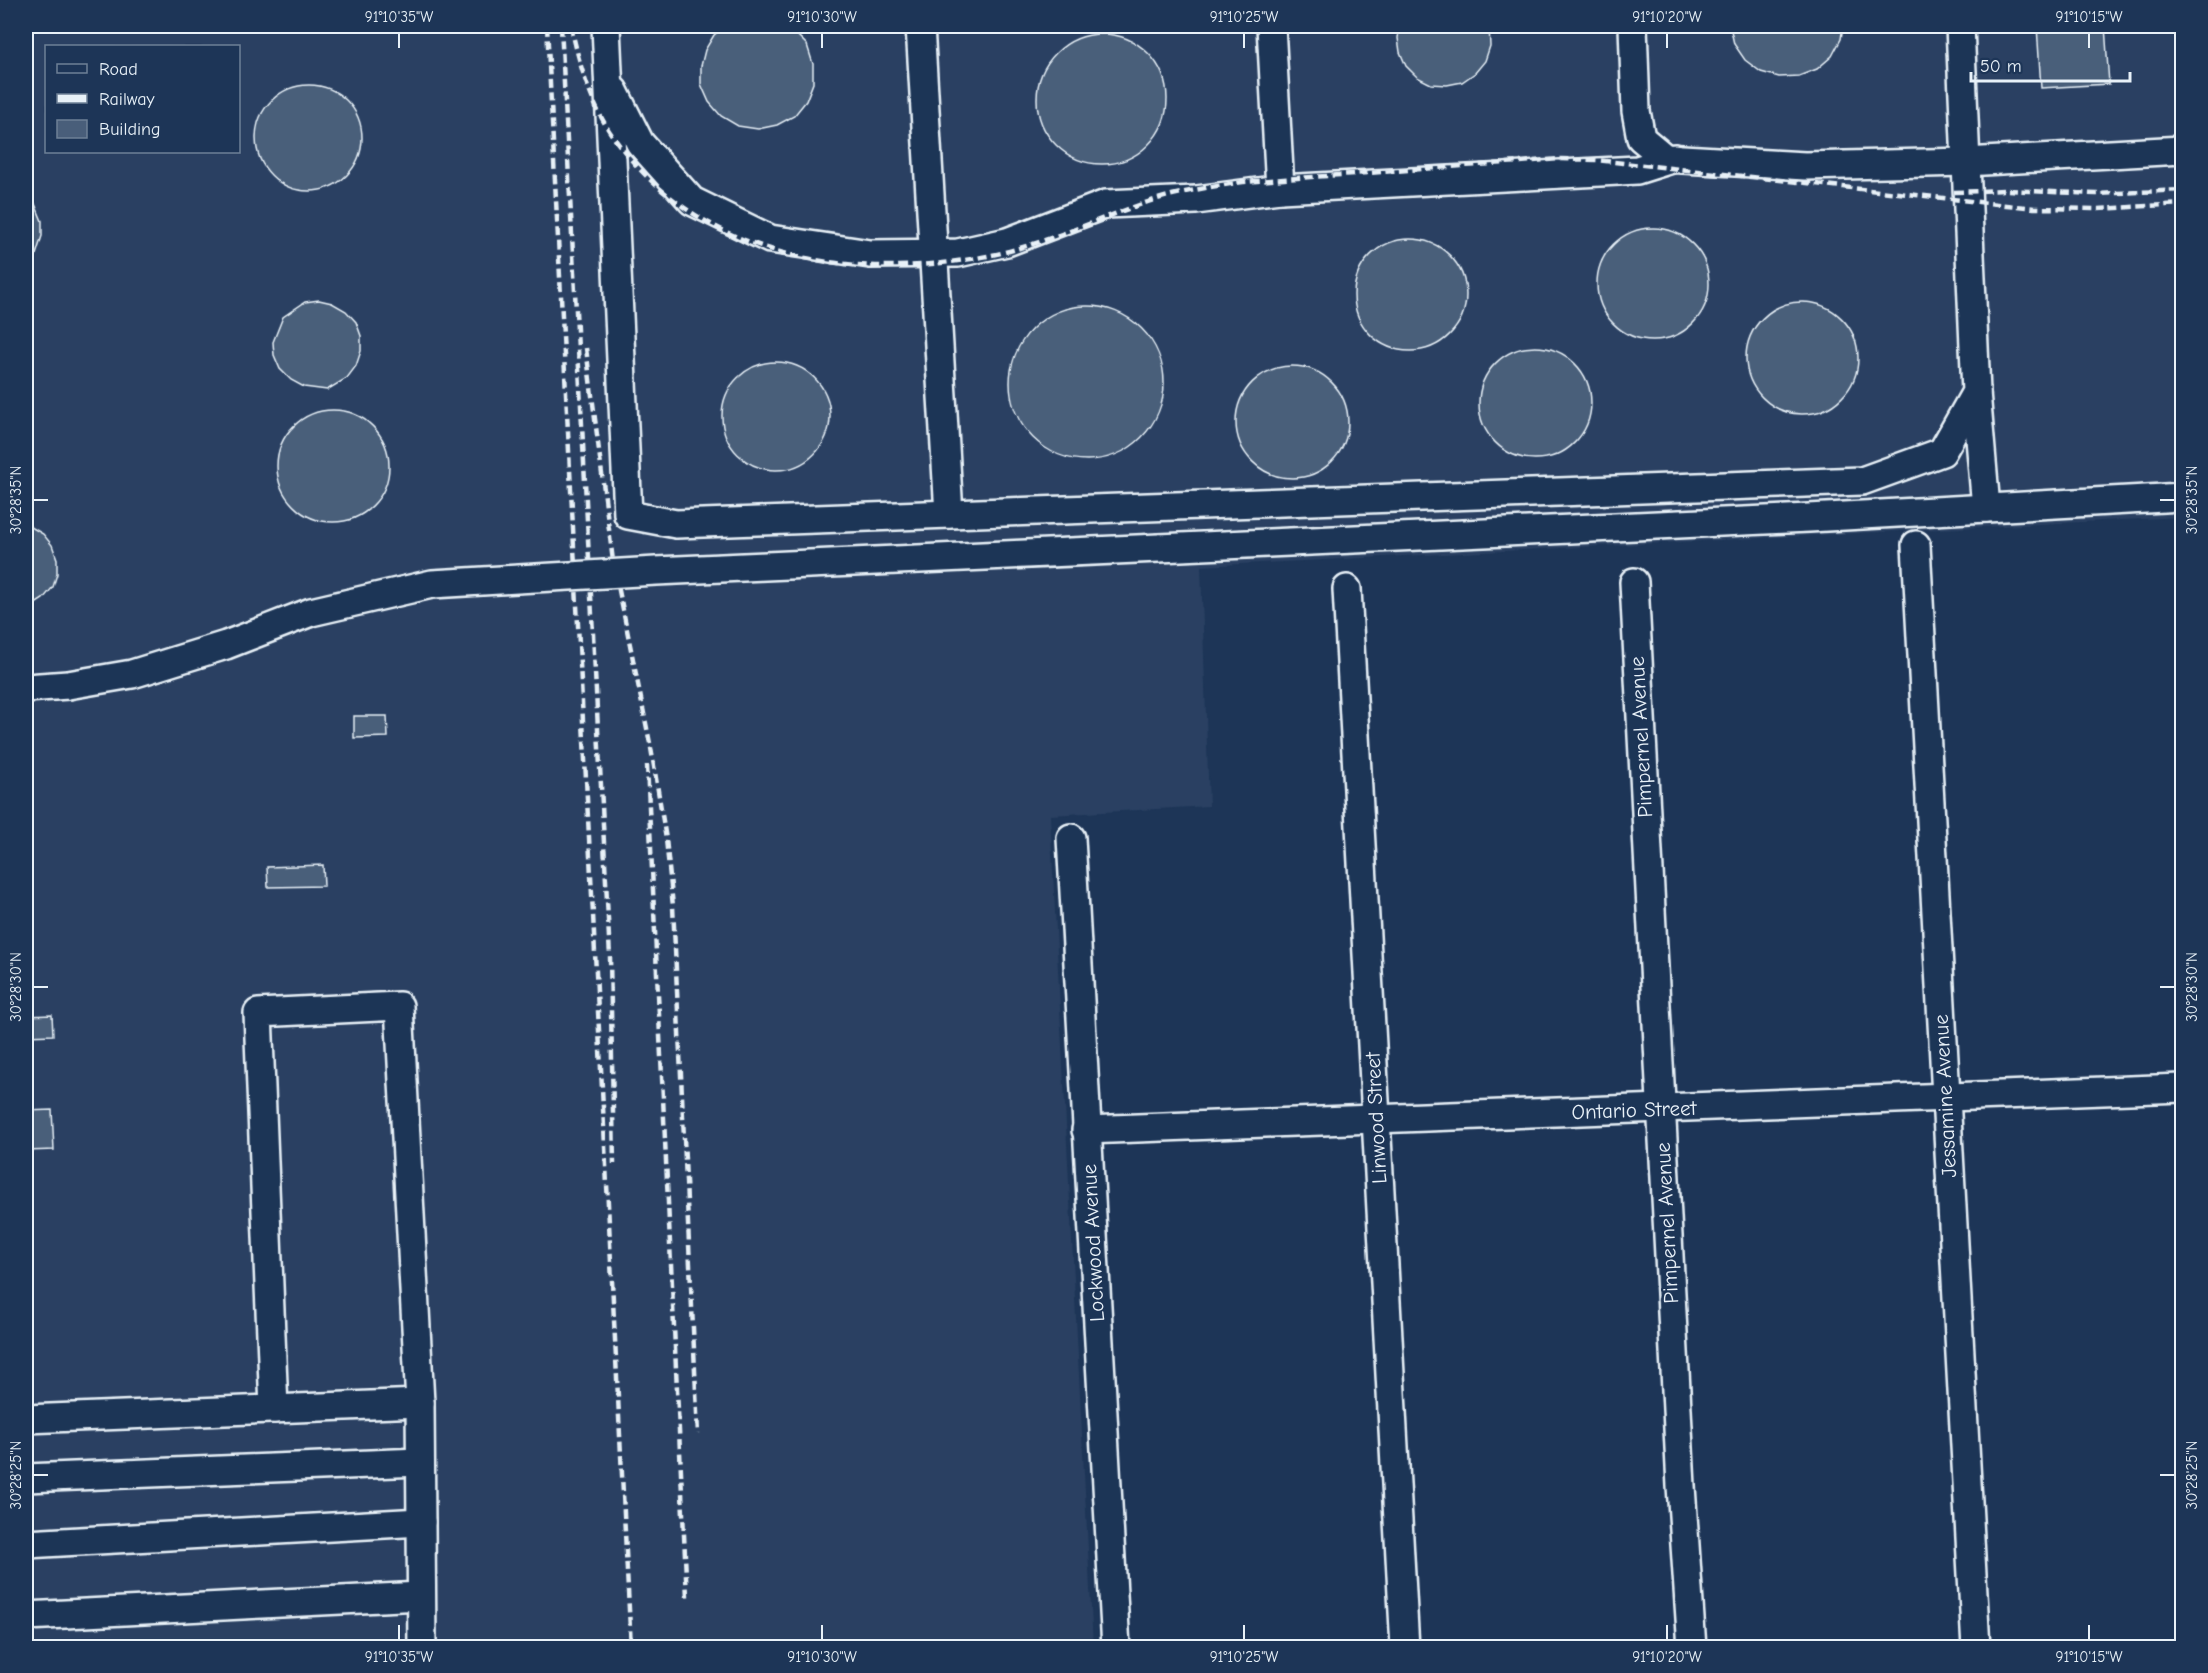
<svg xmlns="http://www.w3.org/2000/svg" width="2208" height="1673" font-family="'Comic Neue',sans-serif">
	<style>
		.built { fill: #2a4162; fill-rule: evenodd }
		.building { fill: #495e7a; stroke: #e8f1f8; stroke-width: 1.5 }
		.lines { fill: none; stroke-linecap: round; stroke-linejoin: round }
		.minor-casing { stroke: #e8f1f8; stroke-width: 32 }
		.minor { stroke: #1d3557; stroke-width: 27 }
		.rail { stroke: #e8f1f8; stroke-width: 4.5; stroke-dasharray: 9 4.5; stroke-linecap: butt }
		.minor-bridge-casing { stroke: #e8f1f8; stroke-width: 32; stroke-linecap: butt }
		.minor-bridge { stroke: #1d3557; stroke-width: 27 }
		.ticks { fill: none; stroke: #e8f1f8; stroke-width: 2 }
		.labels { text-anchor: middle; stroke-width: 4.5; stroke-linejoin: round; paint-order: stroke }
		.street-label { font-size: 21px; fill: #e8f1f8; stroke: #1d3557 }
		.neatline { fill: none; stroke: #e8f1f8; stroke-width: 2 }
		.ticks-label { font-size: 15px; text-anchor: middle; fill: #e8f1f8 }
	</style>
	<rect width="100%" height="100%" fill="#1d3557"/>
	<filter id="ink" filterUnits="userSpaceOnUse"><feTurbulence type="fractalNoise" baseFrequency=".0167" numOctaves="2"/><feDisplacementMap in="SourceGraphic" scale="12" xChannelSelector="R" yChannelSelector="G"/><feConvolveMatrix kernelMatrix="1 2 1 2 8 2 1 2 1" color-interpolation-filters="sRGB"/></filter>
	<g filter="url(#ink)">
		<path class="built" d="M 26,26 L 2182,26 L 2182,517 L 1201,566 L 1209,806 L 1050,815 L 1093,1647 L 26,1648 ZM 46,46 L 238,46 L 238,152 L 46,152 Z"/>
		<g class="building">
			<polygon points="725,26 788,26 807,45 813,64 813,83 806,101 794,116 777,125 758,129 738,126 721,116 709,102 701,84 701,66 705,50 714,35"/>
			<polygon points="1400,26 1489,26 1490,46 1485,61 1475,73 1462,82 1447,85 1431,84 1417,77 1406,66 1400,52 1398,38"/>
			<polygon points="1730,26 1843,26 1841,39 1832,56 1817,69 1799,76 1779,77 1761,72 1745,60 1734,44"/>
			<polygon points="2037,26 2105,26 2109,84 2041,88"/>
			<circle cx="1102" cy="99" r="65"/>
			<circle cx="309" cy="138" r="53"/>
			<polygon points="26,182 42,221 42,236 29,277 26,276"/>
			<circle cx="1653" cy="284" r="56"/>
			<circle cx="1410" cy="295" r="56"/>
			<polygon points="319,300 332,303 346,311 356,322 361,336 361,351 356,366 347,378 327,390 304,387 291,380 280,369 274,355 273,342 283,317 305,302"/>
			<circle cx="1802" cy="358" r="56"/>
			<circle cx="1087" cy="383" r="77"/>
			<circle cx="1535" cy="403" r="56"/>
			<circle cx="776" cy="416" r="54"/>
			<circle cx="1292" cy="422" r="56"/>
			<circle cx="333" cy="466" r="56"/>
			<polygon points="26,524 43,534 52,545 57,559 57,574 53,587 43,599 26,610"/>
			<polygon points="354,716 387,716 388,737 354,738"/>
			<polygon points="323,865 324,886 268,887 267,867"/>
			<polygon points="52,1015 53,1035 26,1036 26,1016"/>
			<polygon points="52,1110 54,1150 26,1151 26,1111"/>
		</g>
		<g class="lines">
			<g class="minor-casing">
				<g id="minor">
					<polyline points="606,26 628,515 676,524 1862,481 1942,452 1976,392 1960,26"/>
					<polyline points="920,26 949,514"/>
					<polyline points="1271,26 1280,189"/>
					<polyline points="1633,26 1636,111 1641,138 1665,158 1805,166 1966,162 2182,150"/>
					<polyline points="614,91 640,143 692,201 770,239 870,254 958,253 1007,242 1106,204 1196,200 1280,189 1637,170 1675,158"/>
					<polyline points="1976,392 1986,508"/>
					<polyline points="1916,545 1976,1648"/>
					<polyline points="1159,548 1809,518 2182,497"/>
					<polyline points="1634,582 1681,1486 1692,1648"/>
					<polyline points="1347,589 1405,1648"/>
					<polyline points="26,688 68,685"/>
					<polyline points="1071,838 1116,1648"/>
					<polyline points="1086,1130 2182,1088"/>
					<polyline points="274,1409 258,1013 399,1006 420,1403 422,1648"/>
					<polyline points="26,1419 420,1403"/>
					<polyline points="26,1478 420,1462"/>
					<polyline points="26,1544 421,1522"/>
					<polyline points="26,1616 421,1596"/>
				</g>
			</g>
			<use href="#minor" class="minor"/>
			<g class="rail">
				<polyline points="547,26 631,1648"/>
				<polyline points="561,26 610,957 614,1164"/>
				<path d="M 571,26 C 579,63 590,103 612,135 C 696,256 845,283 982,257 C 1038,247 1092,221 1145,203 C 1177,192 1210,187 1243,182 L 1560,159 L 1597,160 L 2034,208 L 2098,209 L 2182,204"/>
				<polyline points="1954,192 2006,190 2097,194 2182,190"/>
				<polyline points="586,348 613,561 651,748 666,839 673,906 698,1434"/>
				<polyline points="647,765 687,1597"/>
			</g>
			<g class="minor-bridge-casing">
				<polyline id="minor-bridge" points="68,685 132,674 226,645 311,612 432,584 656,571 1159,548"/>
			</g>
			<use href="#minor-bridge" class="minor-bridge"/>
		</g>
	</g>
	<path class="ticks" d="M 399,33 L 399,48M 822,33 L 822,48M 1244,33 L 1244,48M 1667,33 L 1667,48M 2089,33 L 2089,48M 33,500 L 48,500M 2160,500 L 2175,500M 33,987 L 48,987M 2160,987 L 2175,987M 33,1475 L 48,1475M 2160,1475 L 2175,1475M 399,1625 L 399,1640M 822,1625 L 822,1640M 1244,1625 L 1244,1640M 1667,1625 L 1667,1640M 2089,1625 L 2089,1640"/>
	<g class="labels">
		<g class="street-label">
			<text transform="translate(1641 737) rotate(-93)" y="7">Pimpernel Avenue</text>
			<text transform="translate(1945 1096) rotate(-93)" y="7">Jessamine Avenue</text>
			<text transform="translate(1634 1110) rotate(-2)" y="7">Ontario Street</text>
			<text transform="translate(1376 1118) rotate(-93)" y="7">Linwood Street</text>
			<text transform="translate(1667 1223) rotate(-93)" y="7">Pimpernel Avenue</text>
			<text transform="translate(1093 1243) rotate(-93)" y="7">Lockwood Avenue</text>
		</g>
	</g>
	<rect width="2208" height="1673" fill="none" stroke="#1d3557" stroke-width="66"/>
	<rect x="45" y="45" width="195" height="108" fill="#1d3557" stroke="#6e8097" stroke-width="1.5"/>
	<rect x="57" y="64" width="30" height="9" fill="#1d3557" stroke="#6e8097" stroke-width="1.5"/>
	<text x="99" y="75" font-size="18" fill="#e8f1f8">Road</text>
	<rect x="57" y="94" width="30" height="9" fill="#e8f1f8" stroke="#6e8097" stroke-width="1.5"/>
	<text x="99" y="105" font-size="18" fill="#e8f1f8">Railway</text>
	<rect x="57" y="120" width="30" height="18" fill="#495e7a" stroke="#6e8097" stroke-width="1.5"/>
	<text x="99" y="135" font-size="18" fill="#e8f1f8">Building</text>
	<path d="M1971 72v9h159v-9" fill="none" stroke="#e8f1f8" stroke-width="3"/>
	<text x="1980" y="72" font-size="18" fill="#e8f1f8" stroke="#1d3557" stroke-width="4.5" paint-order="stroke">50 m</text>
	<rect x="33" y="33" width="2142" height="1607" class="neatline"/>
	<g class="ticks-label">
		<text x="399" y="22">91°10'35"W</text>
		<text x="822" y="22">91°10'30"W</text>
		<text x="1244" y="22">91°10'25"W</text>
		<text x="1667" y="22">91°10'20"W</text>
		<text x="2089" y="22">91°10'15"W</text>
		<text transform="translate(16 500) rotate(-90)" y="5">30°28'35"N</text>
		<text transform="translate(2192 500) rotate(-90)" y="5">30°28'35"N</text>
		<text transform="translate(16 987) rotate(-90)" y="5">30°28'30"N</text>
		<text transform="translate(2192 987) rotate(-90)" y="5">30°28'30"N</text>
		<text transform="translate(16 1475) rotate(-90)" y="5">30°28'25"N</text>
		<text transform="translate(2192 1475) rotate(-90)" y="5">30°28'25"N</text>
		<text x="399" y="1662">91°10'35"W</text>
		<text x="822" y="1662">91°10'30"W</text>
		<text x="1244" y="1662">91°10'25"W</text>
		<text x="1667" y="1662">91°10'20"W</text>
		<text x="2089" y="1662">91°10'15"W</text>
	</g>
</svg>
